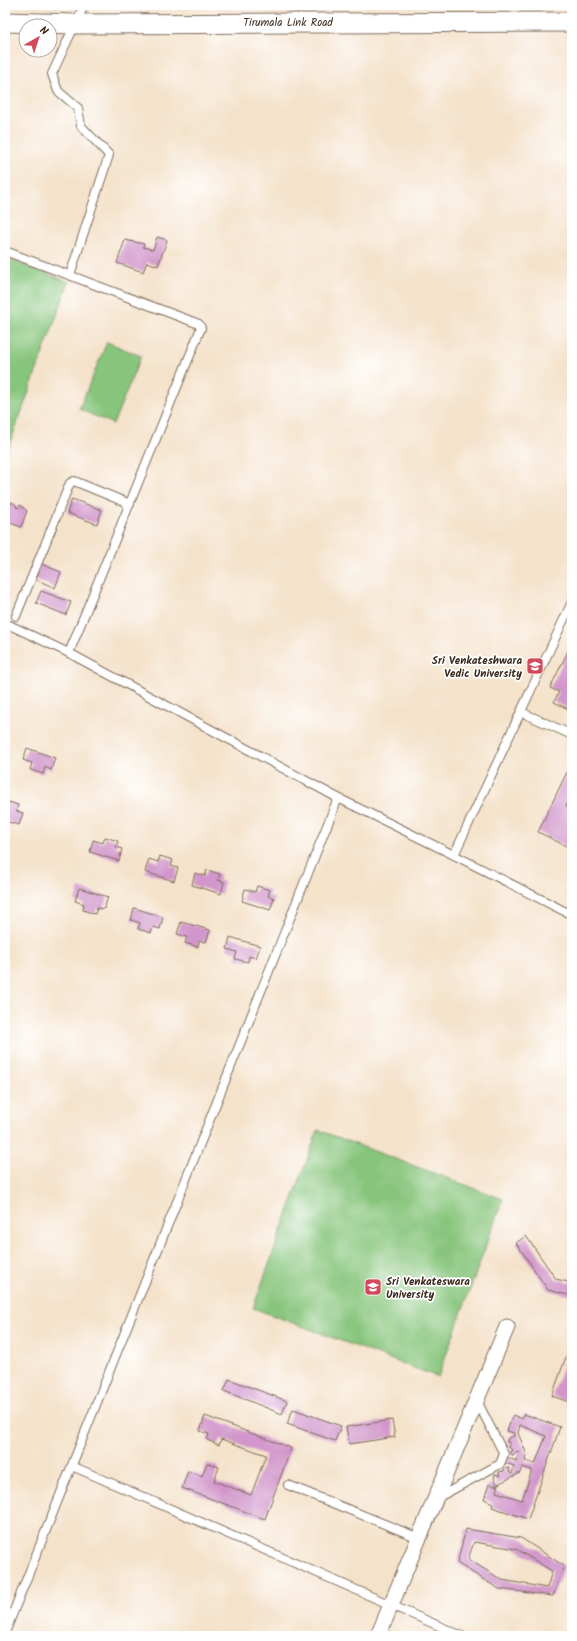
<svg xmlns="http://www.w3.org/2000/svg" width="577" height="1641" font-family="Kalam,sans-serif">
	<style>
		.green { fill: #87c57c; stroke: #61784d }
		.building { fill: #d196cb; fill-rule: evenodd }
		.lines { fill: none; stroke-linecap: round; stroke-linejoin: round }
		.service-casing { stroke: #7c6a5a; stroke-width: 10 }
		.minor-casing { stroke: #7c6a5a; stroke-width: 17 }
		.tertiary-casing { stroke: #7c6a5a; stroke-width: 21 }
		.service { stroke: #fff; stroke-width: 8 }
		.minor { stroke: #fff; stroke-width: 15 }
		.tertiary { stroke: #fff; stroke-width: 19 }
		.labels { text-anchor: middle; stroke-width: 3.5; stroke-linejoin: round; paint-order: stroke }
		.street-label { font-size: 11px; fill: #3b2a1e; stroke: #fff }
		.poi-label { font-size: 11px; font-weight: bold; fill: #3b2a1e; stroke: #fff; text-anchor: end }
	</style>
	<rect width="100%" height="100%" fill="#fff"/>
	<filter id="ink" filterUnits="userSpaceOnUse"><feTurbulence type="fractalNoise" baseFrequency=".025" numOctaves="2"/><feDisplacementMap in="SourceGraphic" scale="8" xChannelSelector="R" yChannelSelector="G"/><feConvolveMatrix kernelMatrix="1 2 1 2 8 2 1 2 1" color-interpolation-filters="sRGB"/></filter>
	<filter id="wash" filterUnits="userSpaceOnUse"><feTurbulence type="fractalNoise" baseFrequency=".012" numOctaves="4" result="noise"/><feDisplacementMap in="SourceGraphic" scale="16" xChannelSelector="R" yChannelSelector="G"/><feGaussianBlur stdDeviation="0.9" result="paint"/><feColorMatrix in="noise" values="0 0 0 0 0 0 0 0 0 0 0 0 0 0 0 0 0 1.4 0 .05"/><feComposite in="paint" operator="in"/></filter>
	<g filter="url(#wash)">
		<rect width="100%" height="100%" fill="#f4e2ca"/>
		<g class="green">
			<polygon points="5,258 69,282 5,457"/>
			<polygon points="107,342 141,356 113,424 79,409"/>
			<polygon points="318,1130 503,1199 438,1377 253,1308"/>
		</g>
		<g id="blocks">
			<g class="building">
				<polygon points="157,237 167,240 158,266 147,262 143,272 117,263 125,240 144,244 143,247 153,250"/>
				<polygon points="5,499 9,502 8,504 10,505 12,502 17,506 16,507 18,508 20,505 27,511 21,527 5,521"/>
				<polygon points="72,499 102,510 97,524 67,513"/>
				<polygon points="41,564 61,572 55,588 35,579"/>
				<polygon points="41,591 71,602 66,615 36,603"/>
				<polygon points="572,643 572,688 569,687 567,691 572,694 572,711 554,702 559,692 550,688"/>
				<polygon points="27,748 55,758 51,770 45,767 43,774 30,770 32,763 23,760"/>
				<polygon points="567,772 572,775 572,800 570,799 566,806 572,809 572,849 538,832"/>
				<polygon points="6,801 18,805 16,811 23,813 19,825 5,821"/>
				<polygon points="105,837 118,841 116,847 122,849 119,861 90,852 93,840 103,843"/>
				<polygon points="160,856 173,860 171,866 178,868 174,881 145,872 149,859 158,862"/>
				<polygon points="207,870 220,874 218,880 224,882 221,894 192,885 195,873 205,876"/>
				<polygon points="257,886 270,890 268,896 274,898 270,910 242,901 245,889 255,892"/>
				<polygon points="79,888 108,897 104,909 97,908 95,914 83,910 84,904 75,901"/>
				<polygon points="134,908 163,917 160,929 153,927 151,933 138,929 140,923 131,920"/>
				<polygon points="181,922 210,930 206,942 199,941 198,947 185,943 187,937 177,934"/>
				<polygon points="230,937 260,946 256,958 249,956 248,962 235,959 237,952 227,949"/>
				<polygon points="526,1236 556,1279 572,1283 572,1296 548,1290 516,1243"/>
				<polygon points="572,1340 572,1352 568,1351"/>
				<polygon points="567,1354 572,1356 572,1403 552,1396"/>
				<polygon points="229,1379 287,1401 282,1414 224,1391"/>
				<polygon points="293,1409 341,1426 335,1441 287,1424"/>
				<path d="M 524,1414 L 560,1427 L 528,1519 L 492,1507 L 493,1503 L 484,1499 L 489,1484 L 496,1486 L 497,1484 L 494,1478 L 495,1474 L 500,1476 L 499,1472 L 504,1471 L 504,1469 L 509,1468 L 510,1473 L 512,1474 L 514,1466 L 497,1460 L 499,1454 L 516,1461 L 519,1453 L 517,1452 L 513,1456 L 510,1452 L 512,1450 L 508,1446 L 511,1444 L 507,1442 L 508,1438 L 514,1436 L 514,1433 L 507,1431 L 513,1415 L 522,1419 ZM 520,1425 L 546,1436 L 535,1464 L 525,1461 L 527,1455 L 518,1433 ZM 522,1467 L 532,1470 L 522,1500 L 496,1492 L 498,1484 L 520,1473 Z"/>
				<polygon points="205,1416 291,1448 265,1519 182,1488 188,1471 202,1476 207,1463 219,1467 214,1481 251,1495 266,1455 221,1439 219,1445 207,1440 209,1434 200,1431"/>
				<polygon points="392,1420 395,1437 349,1444 346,1427"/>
				<path d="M 466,1529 L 521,1538 L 564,1566 L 553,1596 L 499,1589 L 457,1563 ZM 474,1542 L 516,1549 L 552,1571 L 547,1588 L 502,1580 L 468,1559 Z"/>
			</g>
		</g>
	</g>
	<g filter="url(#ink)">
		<use href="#blocks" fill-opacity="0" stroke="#7c6a5a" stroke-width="1"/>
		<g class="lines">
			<g class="service-casing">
				<g id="service">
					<polyline points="5,251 199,324 201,328 69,653"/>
					<polyline points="70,275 109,155 81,126 78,108 58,91 52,74 84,5"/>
					<polyline points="16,616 70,483 74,481 130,504"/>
					<polyline points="5,623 69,653 338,798 454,855 572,915"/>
					<polyline points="521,712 572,735"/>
					<polyline points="454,855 572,602"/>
					<polyline points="72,1466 462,1636"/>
					<polyline points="288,1485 419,1538"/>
					<polyline points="437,1498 500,1464 504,1454 476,1399"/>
					<polyline points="5,1633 338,798"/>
				</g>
			</g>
			<g class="minor-casing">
				<polyline id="minor" points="378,1636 507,1327"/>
			</g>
			<g class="tertiary-casing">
				<polyline id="tertiary" points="5,22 75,24 572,22"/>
			</g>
			<use href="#service" class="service"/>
			<use href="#minor" class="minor"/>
			<use href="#tertiary" class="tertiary"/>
		</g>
	</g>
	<defs>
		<g id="university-square" transform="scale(0.9)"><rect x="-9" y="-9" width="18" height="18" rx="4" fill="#d1495b" stroke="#fff"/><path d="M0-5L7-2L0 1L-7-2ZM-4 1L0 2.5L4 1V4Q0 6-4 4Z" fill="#fff"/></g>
	</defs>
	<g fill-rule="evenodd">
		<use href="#university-square" x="535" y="666"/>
		<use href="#university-square" x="373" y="1287"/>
	</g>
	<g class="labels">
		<g class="street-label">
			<text x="288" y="26">Tirumala Link Road</text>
		</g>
		<g class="poi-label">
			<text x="522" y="664">Sri Venkateshwara<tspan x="522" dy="13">Vedic University</tspan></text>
			<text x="386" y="1285" text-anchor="start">Sri Venkateswara<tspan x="386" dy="13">University</tspan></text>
		</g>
	</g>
	<rect width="577" height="1641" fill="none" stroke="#fff" stroke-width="20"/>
	<g transform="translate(38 38) rotate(39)"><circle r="19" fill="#ffffff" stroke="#b1aaa5"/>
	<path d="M0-3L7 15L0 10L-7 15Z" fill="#d1495b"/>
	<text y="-6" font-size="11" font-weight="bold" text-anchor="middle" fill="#3b2a1e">N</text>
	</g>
</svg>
